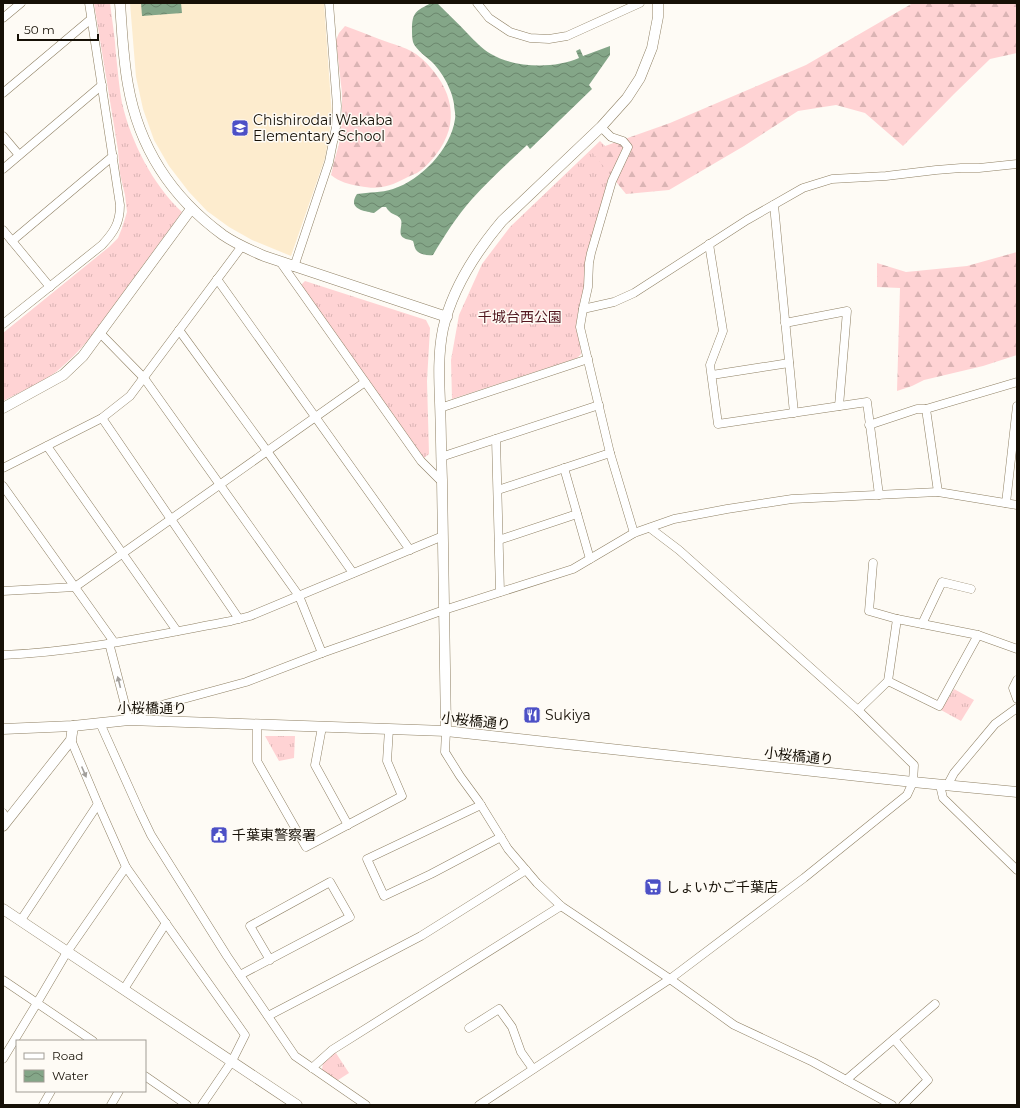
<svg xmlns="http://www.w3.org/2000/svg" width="1020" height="1108" font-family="Montserrat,'Noto Sans JP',sans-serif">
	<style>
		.built { fill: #fdecce }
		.grass { fill: url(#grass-tufts) }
		.forest { fill: url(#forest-firs) }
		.water { fill: url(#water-waves) }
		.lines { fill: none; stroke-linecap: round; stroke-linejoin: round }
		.minor-casing { stroke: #8f8064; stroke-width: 9 }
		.tertiary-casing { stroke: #8f8064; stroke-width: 11 }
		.minor { stroke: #fff; stroke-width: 8 }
		.tertiary { stroke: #fff; stroke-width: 10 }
		.oneway { fill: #a29f9b }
		.labels { text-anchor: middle; stroke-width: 3; stroke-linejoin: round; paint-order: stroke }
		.poi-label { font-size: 14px; fill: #161006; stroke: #fefbf5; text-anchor: start }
		.park-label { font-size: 14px; fill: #52171f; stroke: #fefbf5 }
		.street-label { font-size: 14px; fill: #161006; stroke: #fefbf5 }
	</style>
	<defs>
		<pattern id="grass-tufts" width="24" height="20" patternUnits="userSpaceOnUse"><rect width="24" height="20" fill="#ffd3d4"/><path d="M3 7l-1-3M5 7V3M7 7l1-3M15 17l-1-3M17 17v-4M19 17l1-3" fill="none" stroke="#dab4b4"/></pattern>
		<pattern id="forest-firs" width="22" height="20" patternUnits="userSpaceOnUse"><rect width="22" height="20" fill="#ffd3d4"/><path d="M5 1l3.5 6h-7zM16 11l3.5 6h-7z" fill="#dab4b4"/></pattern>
		<pattern id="water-waves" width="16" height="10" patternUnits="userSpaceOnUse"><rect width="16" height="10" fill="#84a688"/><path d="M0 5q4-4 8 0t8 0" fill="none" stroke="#6b866d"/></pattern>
	</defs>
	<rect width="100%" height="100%" fill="#fefbf5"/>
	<polygon class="built" points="130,3 324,3 332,117 325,158 291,256 252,240 229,227 207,211 189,192 169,166 154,140 143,109 136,77"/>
	<g class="grass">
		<path d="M 94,3 L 110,3 C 112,20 115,37 116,55 C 118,71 119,88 122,103 C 131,142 153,185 182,212 L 89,339 C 79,351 68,362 56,372 C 40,384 20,392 3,401 L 3,333 L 109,247 L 118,238 L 122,228 L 127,212 L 125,195 L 120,174 L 118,150 Z"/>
		<polygon points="600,141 616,157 606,186 584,289 577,317 581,354 577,358 452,399 451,360 459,315 482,264 510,227"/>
		<polygon points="305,281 426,320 430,328 427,381 429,454 424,458 301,285"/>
		<polygon points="954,689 974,700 961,721 941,710"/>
		<polygon points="265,736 295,736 294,758 279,761"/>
		<polygon points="334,1050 349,1073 335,1082 322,1070 323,1062"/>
	</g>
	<g class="forest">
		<polygon points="913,3 1017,3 1017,53 990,59 954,94 903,146 865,113 836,105 798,111 744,146 669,190 626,194 591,151 670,123 806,65"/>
		<path d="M 345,26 C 357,30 368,35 379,39 C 394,45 409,47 421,58 C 448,82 462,116 440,149 C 433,159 426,167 417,173 C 413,175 409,176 406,178 C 388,187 379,190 359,186 C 348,184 340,182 331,175 L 334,162 L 339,144 L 342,114 L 342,93 L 336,40 L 339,33 Z"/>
		<polygon points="1017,252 1017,355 983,366 924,380 912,386 897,391 900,288 877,287 877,263 906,272 967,266"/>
	</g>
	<g class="water">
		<polygon points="141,3 181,3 182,13 142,16"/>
		<path d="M 431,3 L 437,3 C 447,13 458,23 468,34 C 475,41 482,49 491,54 C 515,68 554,69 579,58 L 576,51 L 580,49 L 583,56 L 610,46 L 610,55 L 589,85 L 592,89 L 530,149 L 527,145 C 508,163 489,180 472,199 C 457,216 444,236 433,255 C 427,256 417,254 415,248 C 414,246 414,243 413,241 C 410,239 406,240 404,238 C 397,235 403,225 401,220 C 399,215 393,215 390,212 C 389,211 387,209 386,207 L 382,207 L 374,213 C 364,211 347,209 357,194 C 369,192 381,193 393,189 C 421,180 451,149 455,119 C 456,114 454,109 454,104 C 453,99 452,94 450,90 C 446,80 441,72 434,64 C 428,58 415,49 413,42 C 412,38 412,34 412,30 C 412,12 416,11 431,3 Z"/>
	</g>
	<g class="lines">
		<g class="minor-casing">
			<g id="minor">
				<polyline points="477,3 489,18 510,32 530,38 549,39 567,36 640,3"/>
				<polyline points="3,18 21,3"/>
				<polyline points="3,93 91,19"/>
				<polyline points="3,136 19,155"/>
				<polyline points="3,169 102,85"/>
				<polyline points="774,205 794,413"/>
				<polyline points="3,230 50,287"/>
				<polyline points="12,241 113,156"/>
				<polyline points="709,244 723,331 710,365 718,424 867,402 879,495"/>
				<polyline points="281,263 421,461 442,482"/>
				<polyline points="294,267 329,162 336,127 337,106 329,3"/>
				<polyline points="217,279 410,550"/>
				<polyline points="583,309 588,287 589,263 591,253 612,181 628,147 623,141 611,137 601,127"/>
				<polyline points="785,323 847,311 839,406"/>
				<path d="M 3,324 L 102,245 C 114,232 120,223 120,205 L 89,3"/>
				<polyline points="179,330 267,451 353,573"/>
				<polyline points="100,333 144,378 299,596 322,653"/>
				<polyline points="712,375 789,363"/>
				<polyline points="440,408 588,359"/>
				<polyline points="926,409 1017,382"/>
				<polyline points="102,418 239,619"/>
				<polyline points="869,425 917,409 926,409 938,492"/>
				<polyline points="496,439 500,592"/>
				<polyline points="47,446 177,631"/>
				<polyline points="441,457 599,405"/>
				<polyline points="3,468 102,418 130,396 242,246"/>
				<polyline points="564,468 590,559"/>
				<polyline points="3,486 114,642"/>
				<polyline points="498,490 610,453"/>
				<polyline points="1006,503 1017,406"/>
				<polyline points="650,528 679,550 858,710"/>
				<polyline points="634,533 610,453 580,327 583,309 614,302 634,293 747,220 803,188 832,179 886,176 936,170 961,168 979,168 1017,164"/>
				<polyline points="499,540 577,514"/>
				<polyline points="873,563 869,611 897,619 978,635 1017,649"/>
				<polyline points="3,591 75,587 365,382"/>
				<polyline points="922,624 942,582 971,589"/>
				<polyline points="109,643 129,720 154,707 246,682 322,653 444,610 573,569 634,533 674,519 727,509 792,499 938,492 1017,505"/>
				<path d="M 3,655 C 80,652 156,635 231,621 L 250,616 L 443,536"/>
				<polyline points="1017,680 1013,688 1017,699"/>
				<polyline points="888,681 939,706 978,635"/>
				<polyline points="100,723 140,812 151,835 227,956 295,1056 366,1105"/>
				<polyline points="257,725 257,761 306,847 402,796 387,761 389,729"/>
				<polyline points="322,727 315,765 348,825"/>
				<polyline points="446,731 445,752 460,776 479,802 508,849 537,883 561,906 670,979 734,1025 813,1062 892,1105"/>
				<polyline points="71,740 98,804 126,867 245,1035 232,1061 202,1105"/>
				<polyline points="940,785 943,798 1017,870"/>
				<polyline points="947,786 954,773 995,724 1017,708"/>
				<polyline points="481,805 367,859 384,896 431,874 501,837"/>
				<polyline points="3,813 7,821"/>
				<polyline points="21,920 98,804"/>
				<polyline points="240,975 350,917 330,882 250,926 270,960"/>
				<polyline points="3,980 93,1041"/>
				<polyline points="124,989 166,923"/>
				<polyline points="268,1016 421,936 526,870"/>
				<polyline points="469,1028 499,1009 512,1027 521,1052 533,1069"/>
				<polyline points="894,1039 928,1080 903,1105"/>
				<polyline points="3,1059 37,1003 67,952 126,867"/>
				<polyline points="312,1068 332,1050 561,906"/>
				<polyline points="145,1076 187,1105"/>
				<polyline points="846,1080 935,1004"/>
				<polyline points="43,1105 51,1091"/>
				<polyline points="111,1105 119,1091"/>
				<polyline points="479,1105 670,979 804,878 907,795 913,782 914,765 858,710 888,681 897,619"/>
			</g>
		</g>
		<g class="tertiary-casing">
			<g id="tertiary">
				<path d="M 120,3 C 122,30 123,58 128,85 C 139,148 171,197 223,235 C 236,244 250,250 264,256 L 447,317"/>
				<polyline points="3,408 63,375 83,356 191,209"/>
				<polyline points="3,729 73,726 129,720 446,731 913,782 1017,792"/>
				<path d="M 446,731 C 444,647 444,564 442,480 C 441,454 441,428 440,402 C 439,378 438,353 443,329 C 452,289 476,252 502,221 L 601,127 L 627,98 L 640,78 L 652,48 L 658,17 L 658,3"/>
				<polyline points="3,826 71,740 73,726"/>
				<polyline points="3,909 297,1105"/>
			</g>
		</g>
		<use href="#minor" class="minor"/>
		<use href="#tertiary" class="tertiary"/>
	</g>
	<defs><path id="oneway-solid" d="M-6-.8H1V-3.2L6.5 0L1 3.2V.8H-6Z"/></defs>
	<g class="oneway">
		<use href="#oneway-solid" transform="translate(119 682) rotate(-104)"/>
		<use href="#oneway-solid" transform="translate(84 772) rotate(67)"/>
	</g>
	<defs>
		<g id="school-square" transform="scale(0.9)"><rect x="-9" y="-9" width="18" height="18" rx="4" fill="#4c50c6" stroke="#fefbf5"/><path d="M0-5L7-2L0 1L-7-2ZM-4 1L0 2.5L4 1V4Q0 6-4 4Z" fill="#fff"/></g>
		<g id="restaurant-square" transform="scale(0.9)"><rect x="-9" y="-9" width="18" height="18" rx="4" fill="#4c50c6" stroke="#fefbf5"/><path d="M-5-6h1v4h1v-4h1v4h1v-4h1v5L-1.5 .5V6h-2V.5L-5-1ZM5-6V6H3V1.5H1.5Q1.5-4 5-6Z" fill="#fff"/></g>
		<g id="civic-square" transform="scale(0.9)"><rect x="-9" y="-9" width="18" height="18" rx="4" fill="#4c50c6" stroke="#fefbf5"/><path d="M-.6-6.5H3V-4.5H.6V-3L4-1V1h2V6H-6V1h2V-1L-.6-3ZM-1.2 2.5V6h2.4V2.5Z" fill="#fff"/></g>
		<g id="supermarket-square" transform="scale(0.9)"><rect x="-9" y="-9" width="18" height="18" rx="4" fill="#4c50c6" stroke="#fefbf5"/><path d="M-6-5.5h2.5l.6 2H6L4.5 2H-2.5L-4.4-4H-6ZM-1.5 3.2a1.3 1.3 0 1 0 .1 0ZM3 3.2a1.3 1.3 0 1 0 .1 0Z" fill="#fff"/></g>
	</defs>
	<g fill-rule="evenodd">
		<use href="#school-square" x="240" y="128"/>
		<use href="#restaurant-square" x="532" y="715"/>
		<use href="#civic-square" x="219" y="835"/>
		<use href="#supermarket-square" x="653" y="887"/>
	</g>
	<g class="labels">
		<g class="poi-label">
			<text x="253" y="125">Chishirodai Wakaba<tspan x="253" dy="16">Elementary School</tspan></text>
			<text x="545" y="720">Sukiya</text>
			<text x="232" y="840">千葉東警察署</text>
			<text x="666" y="892">しょいかご千葉店</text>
		</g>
		<g class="park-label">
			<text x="520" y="322">千城台西公園</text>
		</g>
		<g class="street-label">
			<text x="152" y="713">小桜橋通り</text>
			<text transform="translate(476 721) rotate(6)" y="5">小桜橋通り</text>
			<text transform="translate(799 756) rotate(6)" y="5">小桜橋通り</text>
		</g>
	</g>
	<rect width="1020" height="1108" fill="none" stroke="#161006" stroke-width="8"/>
	<rect x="16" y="1040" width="130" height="52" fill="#fefbf5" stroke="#a19d95"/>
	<rect x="24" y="1053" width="20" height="6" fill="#ffffff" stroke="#a19d95"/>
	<text x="52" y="1060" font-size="12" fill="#161006">Road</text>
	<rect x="24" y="1070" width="20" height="12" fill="url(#water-waves)" stroke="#a19d95"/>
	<text x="52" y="1080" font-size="12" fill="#161006">Water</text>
	<path d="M18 34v6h80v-6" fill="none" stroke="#161006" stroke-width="2"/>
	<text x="24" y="34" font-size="12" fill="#161006" stroke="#fefbf5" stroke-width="3" paint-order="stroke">50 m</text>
</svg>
